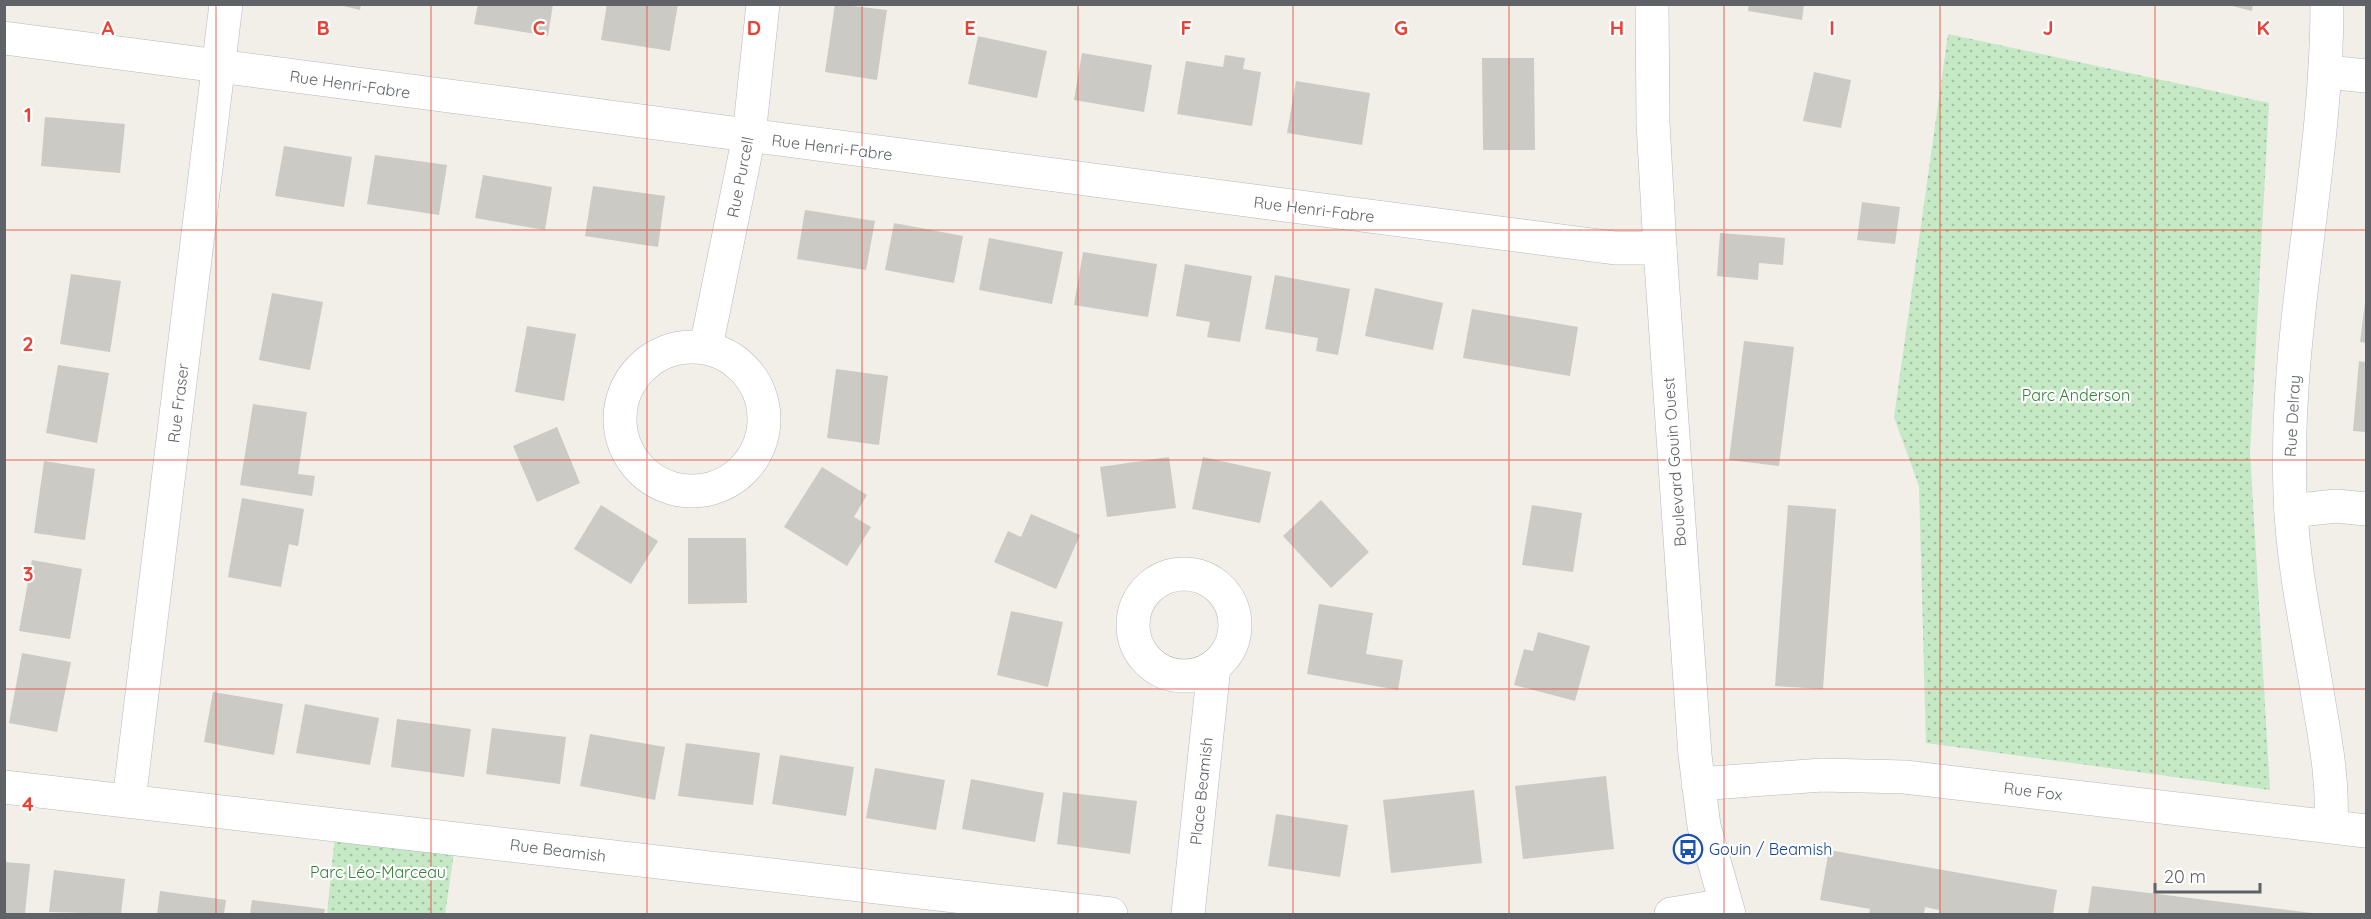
<svg xmlns="http://www.w3.org/2000/svg" width="2371" height="919" font-family="Quicksand,sans-serif">
	<style>
		.grass { fill: url(#grass-dots) }
		.building { fill: #cccac5 }
		.lines { fill: none; stroke-linecap: round; stroke-linejoin: round }
		.minor-casing { stroke: #b5b8bc; stroke-width: 34 }
		.minor { stroke: #fff; stroke-width: 33 }
		.grid { fill: none; stroke: #ea4335; stroke-width: 1.5; stroke-opacity: 0.55 }
		.labels { text-anchor: middle; stroke-width: 4.5; stroke-linejoin: round; paint-order: stroke }
		.street-label { font-size: 16px; fill: #5f6368; stroke: #fff }
		.park-label { font-size: 16px; fill: #348238; stroke: #fff }
		.transit-label { font-size: 16px; fill: #164399; stroke: #fff; text-anchor: start }
		.grid-label { font-size: 20px; text-anchor: middle; font-weight: bold; fill: #ea4335; stroke: #fff; stroke-width: 4.5; stroke-linejoin: round; paint-order: stroke }
	</style>
	<defs>
		<pattern id="grass-dots" width="8" height="8" patternUnits="userSpaceOnUse" patternTransform="scale(1.5)"><rect width="8" height="8" fill="#c5e8c5"/><path d="M2 2h.1M6 6h.1" fill="none" stroke="#a3c0a4" stroke-width="1.8" stroke-linecap="round"/></pattern>
	</defs>
	<rect width="100%" height="100%" fill="#f1efe8"/>
	<g class="grass">
		<polygon points="1948,34 2269,103 2250,452 2270,790 1926,743 1919,486 1894,417"/>
		<polygon points="336,825 456,839 445,914 327,914"/>
	</g>
	<g class="building">
		<polygon points="335,4 361,4 360,10"/>
		<polygon points="478,4 553,4 548,36 474,24"/>
		<polygon points="607,4 678,4 670,51 601,40"/>
		<polygon points="835,4 887,10 877,80 825,72"/>
		<polygon points="1749,4 1804,4 1802,20 1748,11"/>
		<polygon points="2224,4 2253,4 2252,11"/>
		<polygon points="978,36 1047,51 1037,98 968,84"/>
		<polygon points="1082,53 1152,65 1144,112 1074,100"/>
		<polygon points="1225,55 1245,58 1243,69 1261,72 1252,126 1177,114 1186,61 1223,67"/>
		<polygon points="1482,58 1534,58 1535,150 1483,150"/>
		<polygon points="1814,72 1851,80 1841,128 1803,121"/>
		<polygon points="1296,81 1370,93 1362,145 1287,133"/>
		<polygon points="45,117 125,124 120,173 41,166"/>
		<polygon points="284,146 352,157 344,207 275,196"/>
		<polygon points="375,155 447,165 439,215 367,204"/>
		<polygon points="483,175 552,187 545,230 475,218"/>
		<polygon points="593,186 665,196 658,247 585,236"/>
		<polygon points="1862,202 1900,207 1895,244 1857,240"/>
		<polygon points="805,210 875,221 866,270 797,259"/>
		<polygon points="894,223 963,236 954,283 885,270"/>
		<polygon points="1720,233 1785,238 1783,265 1759,263 1758,280 1717,276"/>
		<polygon points="989,238 1063,252 1052,304 979,290"/>
		<polygon points="1083,252 1157,264 1148,317 1074,305"/>
		<polygon points="1185,264 1252,276 1240,342 1207,337 1210,322 1176,316"/>
		<polygon points="71,274 121,281 110,352 60,344"/>
		<polygon points="1275,275 1350,289 1338,355 1316,351 1318,338 1265,329"/>
		<polygon points="1375,288 1443,303 1433,350 1365,336"/>
		<polygon points="272,293 323,302 310,370 259,360"/>
		<polygon points="2365,303 2366,303 2366,343 2360,342"/>
		<polygon points="1472,309 1578,327 1570,376 1463,358"/>
		<polygon points="527,326 576,334 564,401 515,392"/>
		<polygon points="1744,341 1794,347 1779,466 1729,460"/>
		<polygon points="2359,361 2366,362 2366,432 2353,431"/>
		<polygon points="58,365 109,373 97,443 46,433"/>
		<polygon points="836,369 888,376 879,445 827,438"/>
		<polygon points="253,404 307,412 298,474 315,476 312,496 240,485"/>
		<polygon points="557,427 580,483 537,502 513,446"/>
		<polygon points="1169,457 1176,508 1107,517 1100,467"/>
		<polygon points="1203,457 1271,472 1260,523 1192,509"/>
		<polygon points="44,461 95,469 85,540 34,533"/>
		<polygon points="822,467 867,495 854,517 871,527 847,566 784,527"/>
		<polygon points="242,498 304,509 298,546 289,544 281,587 228,577"/>
		<polygon points="1321,500 1369,552 1331,588 1283,536"/>
		<polygon points="601,505 658,541 631,584 574,549"/>
		<polygon points="1532,505 1582,513 1573,572 1522,565"/>
		<polygon points="1788,505 1836,509 1823,689 1775,686"/>
		<polygon points="1031,514 1080,535 1056,589 994,562 1008,531 1021,537"/>
		<polygon points="688,538 746,538 747,603 688,604"/>
		<polygon points="32,560 82,569 70,639 19,631"/>
		<polygon points="1319,604 1373,613 1366,654 1403,660 1398,690 1307,674"/>
		<polygon points="1011,611 1063,622 1048,687 997,675"/>
		<polygon points="1538,632 1590,646 1575,701 1514,685 1524,649 1533,651"/>
		<polygon points="22,653 71,662 57,732 9,723"/>
		<polygon points="213,692 283,704 274,755 204,742"/>
		<polygon points="305,704 379,718 370,765 296,753"/>
		<polygon points="397,719 471,729 464,777 391,767"/>
		<polygon points="492,728 566,737 560,784 486,774"/>
		<polygon points="590,734 665,747 655,800 580,786"/>
		<polygon points="686,743 760,753 753,805 678,796"/>
		<polygon points="780,755 854,767 846,816 772,804"/>
		<polygon points="875,768 945,780 936,830 866,818"/>
		<polygon points="1606,776 1614,849 1523,859 1515,786"/>
		<polygon points="971,779 1044,793 1035,842 962,829"/>
		<polygon points="1474,790 1482,863 1391,873 1383,800"/>
		<polygon points="1063,792 1137,801 1130,854 1057,844"/>
		<polygon points="1276,814 1348,825 1340,877 1268,866"/>
		<polygon points="1829,850 2057,890 2053,914 1939,914 1939,910 1925,907 1924,914 1869,914 1870,909 1820,900"/>
		<polygon points="4,862 30,864 25,914 4,914"/>
		<polygon points="54,870 125,879 121,914 49,912"/>
		<polygon points="2092,886 2312,913 2312,914 2088,914"/>
		<polygon points="160,891 226,900 224,914 157,914"/>
		<polygon points="252,900 325,909 324,914 250,914"/>
	</g>
	<g class="lines">
		<g class="minor-casing">
			<g id="minor">
				<polyline points="1652,4 1653,123 1660,248 1695,755 1704,826 1729,914"/>
				<path d="M 2327,4 C 2327,168 2284,329 2290,493 C 2292,565 2309,638 2320,709 C 2327,748 2333,786 2331,826"/>
				<polyline points="4,38 1615,248 1660,248"/>
				<polyline points="2326,72 2366,76"/>
				<circle cx="692" cy="419" r="72"/>
				<polyline points="706,347 749,136 763,4"/>
				<polyline points="2291,511 2336,506 2366,509"/>
				<circle cx="1184" cy="625" r="51"/>
				<polyline points="1698,784 1822,775 1905,777 2366,831"/>
				<polyline points="4,787 1111,914"/>
				<polyline points="129,801 226,4"/>
				<polyline points="1188,914 1214,667"/>
				<polyline points="1671,914 1726,905"/>
			</g>
		</g>
		<use href="#minor" class="minor"/>
	</g>
	<path class="grid" d="M 216,4 L 216,914M 431,4 L 431,914M 647,4 L 647,914M 862,4 L 862,914M 1078,4 L 1078,914M 1293,4 L 1293,914M 1509,4 L 1509,914M 1724,4 L 1724,914M 1940,4 L 1940,914M 2155,4 L 2155,914M 4,230 L 2366,230M 4,460 L 2366,460M 4,689 L 2366,689"/>
	<defs>
		<g id="bus-ring" transform="scale(1.5)"><circle r="9.5" fill="#fff" stroke="#1a4fb4" stroke-width="1.5"/><path d="M-5-6H5V4H4V6H2V4H-2V6H-4V4H-5ZM-3.5-4V0h7V-4ZM-3.5 1.2v1.5H-2V1.2ZM2 1.2v1.5H3.5V1.2Z" fill="#1a4fb4"/></g>
	</defs>
	<g fill-rule="evenodd">
		<use href="#bus-ring" x="1688" y="849"/>
	</g>
	<g class="labels">
		<g class="street-label">
			<text transform="translate(350 84) rotate(8)" y="6">Rue Henri-Fabre</text>
			<text transform="translate(832 147) rotate(7)" y="6">Rue Henri-Fabre</text>
			<text transform="translate(740 177) rotate(-79)" y="6">Rue Purcell</text>
			<text transform="translate(1314 209) rotate(7)" y="6">Rue Henri-Fabre</text>
			<text transform="translate(178 403) rotate(-83)" y="6">Rue Fraser</text>
			<text transform="translate(2292 416) rotate(-87)" y="6">Rue Delray</text>
			<text transform="translate(1674 462) rotate(-94)" y="6">Boulevard Gouin Ouest</text>
			<text transform="translate(1201 791) rotate(-84)" y="6">Place Beamish</text>
			<text transform="translate(2033 791) rotate(7)" y="6">Rue Fox</text>
			<text transform="translate(558 850) rotate(7)" y="6">Rue Beamish</text>
		</g>
		<g class="park-label">
			<text x="2076" y="401">Parc Anderson</text>
			<text x="378" y="878">Parc Léo-Marceau</text>
		</g>
		<g class="transit-label">
			<text x="1709" y="855">Gouin / Beamish</text>
		</g>
	</g>
	<g class="grid-label">
		<text x="108" y="35">A</text>
		<text x="323" y="35">B</text>
		<text x="539" y="35">C</text>
		<text x="754" y="35">D</text>
		<text x="970" y="35">E</text>
		<text x="1186" y="35">F</text>
		<text x="1401" y="35">G</text>
		<text x="1617" y="35">H</text>
		<text x="1832" y="35">I</text>
		<text x="2048" y="35">J</text>
		<text x="2263" y="35">K</text>
		<text x="28" y="122">1</text>
		<text x="28" y="351">2</text>
		<text x="28" y="581">3</text>
		<text x="28" y="811">4</text>
	</g>
	<rect width="2371" height="919" fill="none" stroke="#5f6368" stroke-width="12"/>
	<path d="M2155 883v9h105v-9" fill="none" stroke="#5f6368" stroke-width="3"/>
	<text x="2164" y="883" font-size="18" fill="#5f6368" stroke="#ffffff" stroke-width="4.5" paint-order="stroke">20 m</text>
</svg>
